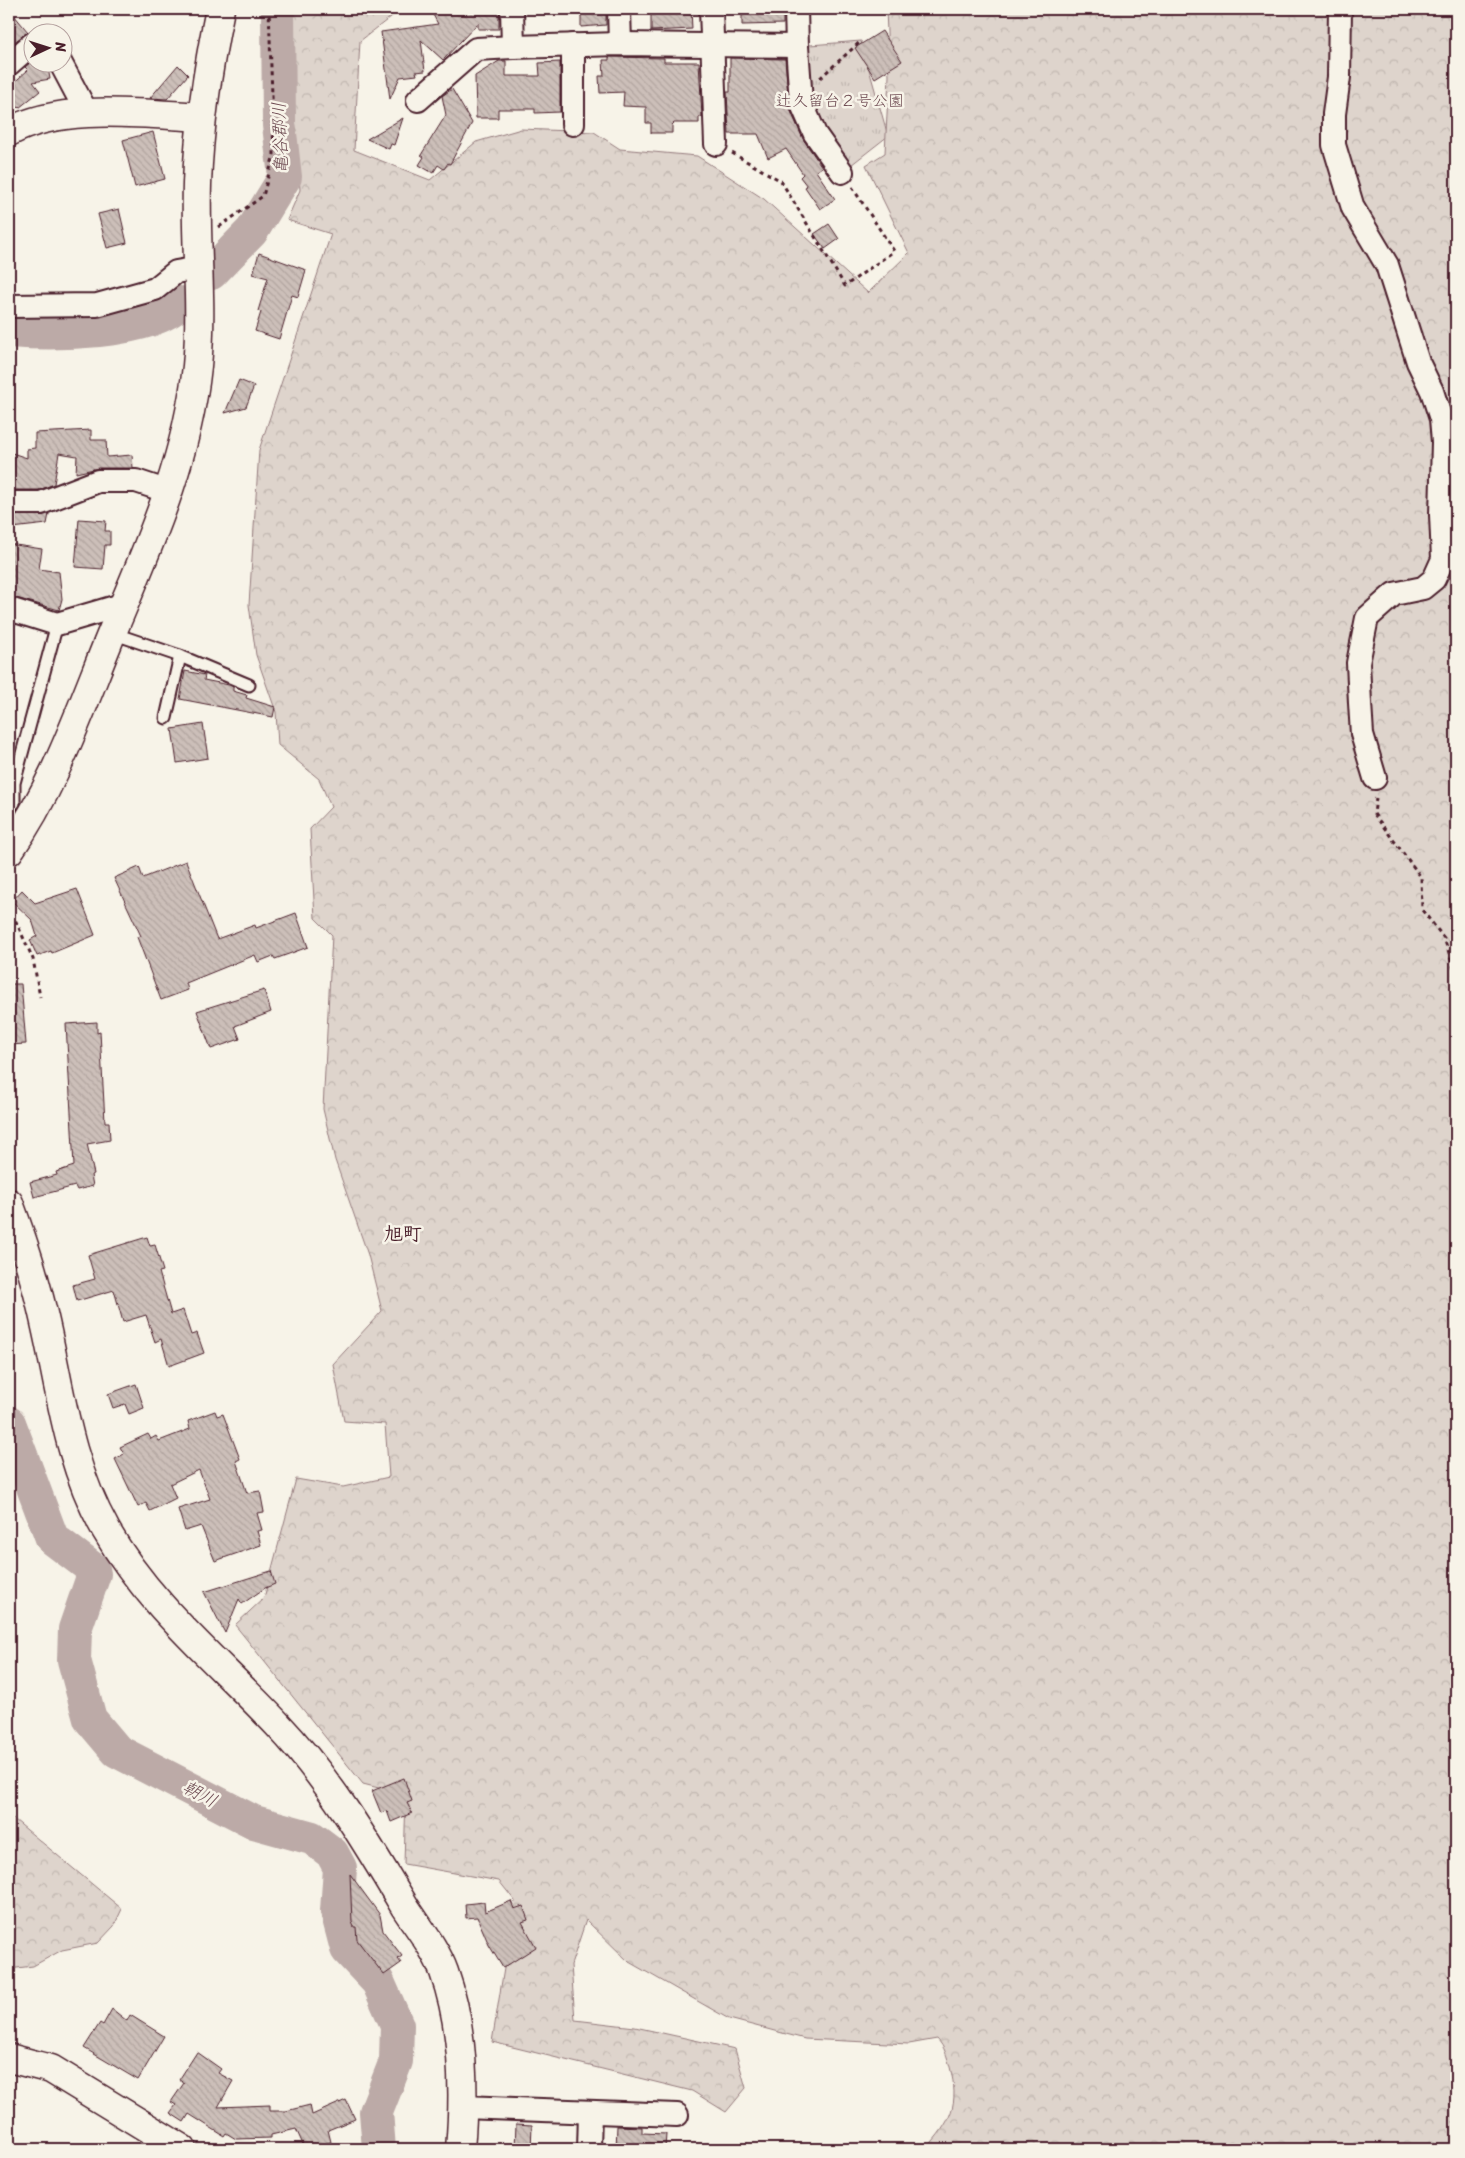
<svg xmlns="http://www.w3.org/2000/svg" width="1465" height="2158" font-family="Sriracha,'Klee One',sans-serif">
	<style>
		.grass { fill: url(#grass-tufts); stroke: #947a7c }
		.forest { fill: url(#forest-crowns); stroke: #947a7c }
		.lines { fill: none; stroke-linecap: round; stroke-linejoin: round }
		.river { stroke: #bcaaa7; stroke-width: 34 }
		.building { fill: url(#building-back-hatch); stroke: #4a1f2b }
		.service-casing { stroke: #4a1f2b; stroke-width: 15 }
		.minor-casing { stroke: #4a1f2b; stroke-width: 26 }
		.tertiary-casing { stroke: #4a1f2b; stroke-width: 31 }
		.path { stroke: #4a1f2b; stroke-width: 3; stroke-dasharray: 4 4; stroke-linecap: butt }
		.service { stroke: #f7f3e8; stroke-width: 11 }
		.minor { stroke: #f7f3e8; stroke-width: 22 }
		.tertiary { stroke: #f7f3e8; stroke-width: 28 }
		.labels { text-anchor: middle; stroke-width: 5; stroke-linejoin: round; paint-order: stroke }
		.park-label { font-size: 16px; fill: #6f4c53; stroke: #f7f3e8 }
		.water-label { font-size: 18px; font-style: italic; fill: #6c4950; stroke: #f7f3e8 }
		.quarter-label { font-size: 19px; font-weight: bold; fill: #4a1f2b; stroke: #f7f3e8 }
	</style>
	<defs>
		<pattern id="grass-tufts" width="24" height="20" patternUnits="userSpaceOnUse" patternTransform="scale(1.25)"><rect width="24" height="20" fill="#ded4cc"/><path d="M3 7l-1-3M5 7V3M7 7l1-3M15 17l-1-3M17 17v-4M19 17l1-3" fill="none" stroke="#c0b6af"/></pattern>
		<pattern id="forest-crowns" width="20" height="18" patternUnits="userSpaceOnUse" patternTransform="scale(1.25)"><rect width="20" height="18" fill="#ded4cc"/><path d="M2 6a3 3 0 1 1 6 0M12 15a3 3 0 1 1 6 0" fill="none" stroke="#c0b6af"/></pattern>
		<pattern id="building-back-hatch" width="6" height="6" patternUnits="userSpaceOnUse" patternTransform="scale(1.25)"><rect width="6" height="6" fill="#ccbfb9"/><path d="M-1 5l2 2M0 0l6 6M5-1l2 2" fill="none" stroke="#b1a49f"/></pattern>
	</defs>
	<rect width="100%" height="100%" fill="#f7f3e8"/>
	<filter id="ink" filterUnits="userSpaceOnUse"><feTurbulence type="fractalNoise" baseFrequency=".02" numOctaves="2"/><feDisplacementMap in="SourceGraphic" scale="10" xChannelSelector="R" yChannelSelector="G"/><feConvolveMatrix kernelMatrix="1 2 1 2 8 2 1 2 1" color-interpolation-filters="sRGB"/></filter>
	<g filter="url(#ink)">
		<polygon class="grass" points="861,41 888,136 842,172 806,114 797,46"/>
		<g class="forest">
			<path d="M 288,9 L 408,9 L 396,13 L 360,41 L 354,150 L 430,180 L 476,142 L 521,129 L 594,132 L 620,149 L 697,156 L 764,199 L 868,293 L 909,253 L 866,165 L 885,153 L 889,76 L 886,10 L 880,9 L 1456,9 L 1456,2149 L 926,2149 C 951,2121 960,2105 950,2067 C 947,2057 945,2047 937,2039 L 909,2044 L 805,2039 L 729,2019 L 629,1962 L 586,1920 L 571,1965 L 575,2020 L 635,2027 L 735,2049 L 746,2088 L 726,2112 L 692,2091 L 492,2042 L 515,1901 L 499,1881 L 404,1864 L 406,1795 L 363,1784 L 235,1625 L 264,1598 L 296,1479 L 343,1487 L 389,1477 L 385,1424 L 344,1421 L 333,1364 L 382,1311 L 368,1255 L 335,1160 L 323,1109 L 332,935 L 315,918 L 310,829 L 331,807 L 319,779 L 278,745 L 276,712 L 256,655 L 249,605 L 259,450 L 331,234 L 287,220 L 300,190 Z"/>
			<polygon points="9,1815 122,1909 114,1926 98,1943 62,1950 33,1966 9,1969"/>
		</g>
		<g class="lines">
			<g class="river">
				<polyline points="211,273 252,231 285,177 279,125 278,9"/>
				<path d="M 9,331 C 52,334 148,335 180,303"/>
				<polyline points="9,1423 52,1538 93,1569 94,1574 75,1629 74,1660 90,1719 117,1751 254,1822 312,1838 332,1853 340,1868 337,1911 347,1949 378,1982 397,2025 396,2061 376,2112 379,2149"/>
			</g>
		</g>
		<g class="building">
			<polygon points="9,9 28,32 13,43 9,37"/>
			<polygon points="430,9 499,9 499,29 478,29 478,23 443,60 421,40 425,71 416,72 417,75 400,77 390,99 381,32 438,24"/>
			<polygon points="581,9 606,9 606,25 581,27"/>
			<polygon points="651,9 691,9 692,29 651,31"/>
			<polygon points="742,9 783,9 783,24 742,25"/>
			<polygon points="882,31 902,61 875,78 855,48"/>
			<polygon points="609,57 664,58 664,62 699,62 702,117 699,117 699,123 674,123 672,125 672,133 651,133 651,123 646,123 646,107 623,106 624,92 600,93 599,76 604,76 603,60 609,60"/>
			<polygon points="730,58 785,59 789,107 803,139 822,167 816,171 835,199 820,209 805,187 807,186 800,177 803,174 786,149 768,158 758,134 729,134 727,92 730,92"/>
			<polygon points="32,61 47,62 50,79 33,82 40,91 19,108 15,104 9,109 9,87 28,70 25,67"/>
			<polygon points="499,61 506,61 506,76 540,76 539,63 560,62 560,112 535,113 535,109 498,109 498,118 476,118 475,76"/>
			<polygon points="178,65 188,75 167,99 150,98"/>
			<polygon points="452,89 472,123 450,164 448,163 444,169 438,165 433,173 419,165 424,157 421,155 446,115 442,96"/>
			<polygon points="403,118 394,145 391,144 389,149 367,139"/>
			<polygon points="153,132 165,179 135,187 123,140"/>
			<polygon points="119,209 127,243 107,248 98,214"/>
			<polygon points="829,224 839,239 825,249 814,234"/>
			<polygon points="259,253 306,270 298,297 292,295 279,339 255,331 261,312 258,311 268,278 253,274"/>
			<polygon points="239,380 254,386 246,407 225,413"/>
			<polygon points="91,430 91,440 106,440 107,457 132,455 133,468 98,468 76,473 77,456 59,453 54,484 39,490 9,490 9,452 27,458 27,449 35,448 35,433"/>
			<polygon points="49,514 47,524 12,528 13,523 9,522 9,516"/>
			<polygon points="79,519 106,521 105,531 110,531 110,545 105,545 103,569 75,567"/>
			<polygon points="9,544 42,549 39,569 59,572 62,599 59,610 9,596"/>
			<polygon points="185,671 205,675 204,680 229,685 233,687 233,691 247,695 246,698 275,707 273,717 180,699"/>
			<polygon points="203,724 208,758 177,763 172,729"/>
			<polygon points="186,861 217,939 255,925 256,928 296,913 308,947 275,959 273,956 258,962 255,955 186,983 188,990 161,1000 137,937 141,936 114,878 139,867 143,878"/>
			<polygon points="77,889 95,935 52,953 51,951 37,956 30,940 37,936 32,920 12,901 22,890 35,903"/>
			<polygon points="9,984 21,984 26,1044 9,1045"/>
			<polygon points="264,990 271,1012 235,1026 240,1039 211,1049 197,1011"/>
			<polygon points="97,1022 97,1033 100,1032 105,1122 109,1122 110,1140 87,1144 94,1174 91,1175 93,1186 77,1190 75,1186 34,1197 30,1182 57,1175 56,1172 74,1166 66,1024"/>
			<polygon points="147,1237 150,1246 155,1245 163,1271 159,1272 171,1314 183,1310 191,1335 197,1333 204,1353 169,1366 161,1339 155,1342 146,1315 123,1322 114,1290 77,1301 73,1285 95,1279 88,1255"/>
			<polygon points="136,1384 144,1408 129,1414 125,1404 113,1408 108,1394"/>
			<polygon points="215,1411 217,1416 223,1414 240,1459 236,1461 247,1493 260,1491 264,1512 257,1513 262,1530 257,1531 261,1545 215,1561 201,1526 185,1531 178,1509 210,1499 199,1470 170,1484 176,1498 150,1511 146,1503 138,1507 115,1459 124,1454 120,1447 148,1434 151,1439 156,1436 159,1441 190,1429 188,1421"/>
			<polygon points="271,1571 275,1584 265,1588 242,1604 239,1599 225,1633 204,1592"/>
			<polygon points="404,1778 412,1801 407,1803 412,1813 391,1822 387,1811 381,1813 372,1791"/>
			<polygon points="350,1874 380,1915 383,1931 402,1956 398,1959 401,1963 384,1975 357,1940 356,1927 354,1927 352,1922"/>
			<polygon points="511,1901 514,1909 523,1906 528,1920 522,1922 536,1947 503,1968 489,1945 477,1917 466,1918 465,1904 484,1902 485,1912"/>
			<polygon points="112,2009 127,2021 130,2015 164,2036 138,2080 84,2048 100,2023 103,2025"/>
			<polygon points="197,2052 221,2069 218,2073 233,2081 218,2107 270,2105 270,2111 286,2111 310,2105 312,2115 346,2100 355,2119 328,2130 331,2142 305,2149 296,2129 271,2135 271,2138 236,2139 226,2133 224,2136 189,2114 184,2122 170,2113 176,2105 171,2102 184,2083 179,2080"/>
			<polygon points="516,2124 532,2125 531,2149 515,2149"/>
			<polygon points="617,2126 642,2127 642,2133 666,2134 665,2149 616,2149"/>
		</g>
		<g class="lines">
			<g class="service-casing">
				<g id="service">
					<polyline points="112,633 180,656 249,685"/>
					<polyline points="166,718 180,656"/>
					<polyline points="14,803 14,783 57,624"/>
				</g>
			</g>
			<g class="minor-casing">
				<g id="minor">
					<polyline points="512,9 513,47 620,44 797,46 796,9"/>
					<polyline points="619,9 620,44"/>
					<polyline points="711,9 716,144"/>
					<polyline points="1340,9 1339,77 1334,114 1334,145 1353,208 1387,265 1418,362 1432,391 1441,419 1443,442 1441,515 1443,559 1434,579 1423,588 1394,594 1367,618 1358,663 1360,703 1362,734 1375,778"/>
					<polyline points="797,46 801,102 815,134 842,172"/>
					<polyline points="60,62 87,113"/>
					<polyline points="9,64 32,44"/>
					<polyline points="418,100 476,49 513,47"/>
					<polyline points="573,124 573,45"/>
					<polyline points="9,306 97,305 155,289 176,272 199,268"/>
					<polyline points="9,503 41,503 98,481 136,481 169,492"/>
					<polyline points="9,609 57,624 125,604"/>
					<polyline points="463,2107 677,2115"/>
					<polyline points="589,2149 590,2113"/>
				</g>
			</g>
			<g class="tertiary-casing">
				<g id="tertiary">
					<path d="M 9,132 C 62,103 142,114 201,117"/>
					<path d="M 9,851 C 55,786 81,708 111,635 C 148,547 187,462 197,366 C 203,305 195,245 197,184 C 199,124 208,67 220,9"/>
					<path d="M 9,1203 C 19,1231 29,1258 36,1286 C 60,1371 61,1450 106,1530 C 150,1607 218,1661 278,1725 C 329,1779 367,1843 405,1907 C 418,1927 436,1949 444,1972 C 464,2028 465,2091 460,2149"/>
					<polyline points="9,2058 51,2069 182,2149"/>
				</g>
			</g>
			<g class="path">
				<polyline points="820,78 861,41"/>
				<polyline points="732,153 781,181 845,286 894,251 852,187"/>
				<polyline points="219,227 263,196 274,154 269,9"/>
				<polyline points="1376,798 1374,814 1421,877 1422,910 1444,938 1456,974"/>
				<polyline points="9,906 33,959 40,997"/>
			</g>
			<use href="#service" class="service"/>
			<use href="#minor" class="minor"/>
			<use href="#tertiary" class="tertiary"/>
		</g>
	</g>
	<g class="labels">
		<g class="park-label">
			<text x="840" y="106">辻久留台２号公園</text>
		</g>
		<g class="water-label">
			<text transform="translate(280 138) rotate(-92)" y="6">亀谷郡川</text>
			<text transform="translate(200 1794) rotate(28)" y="6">朝川</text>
		</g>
		<g class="quarter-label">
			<text x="403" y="1240">旭町</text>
		</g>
	</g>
	<rect width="1465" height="2158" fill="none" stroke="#f7f3e8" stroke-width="30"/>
	<rect x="15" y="15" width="1435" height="2128" fill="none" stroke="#4a1f2b" stroke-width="2" filter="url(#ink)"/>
	<g transform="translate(48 48) rotate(86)"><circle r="24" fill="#f7f3e8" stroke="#b29e9c"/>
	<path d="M0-4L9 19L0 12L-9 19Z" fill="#4a1f2b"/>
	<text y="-8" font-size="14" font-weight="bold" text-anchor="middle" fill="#4a1f2b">N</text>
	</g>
</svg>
